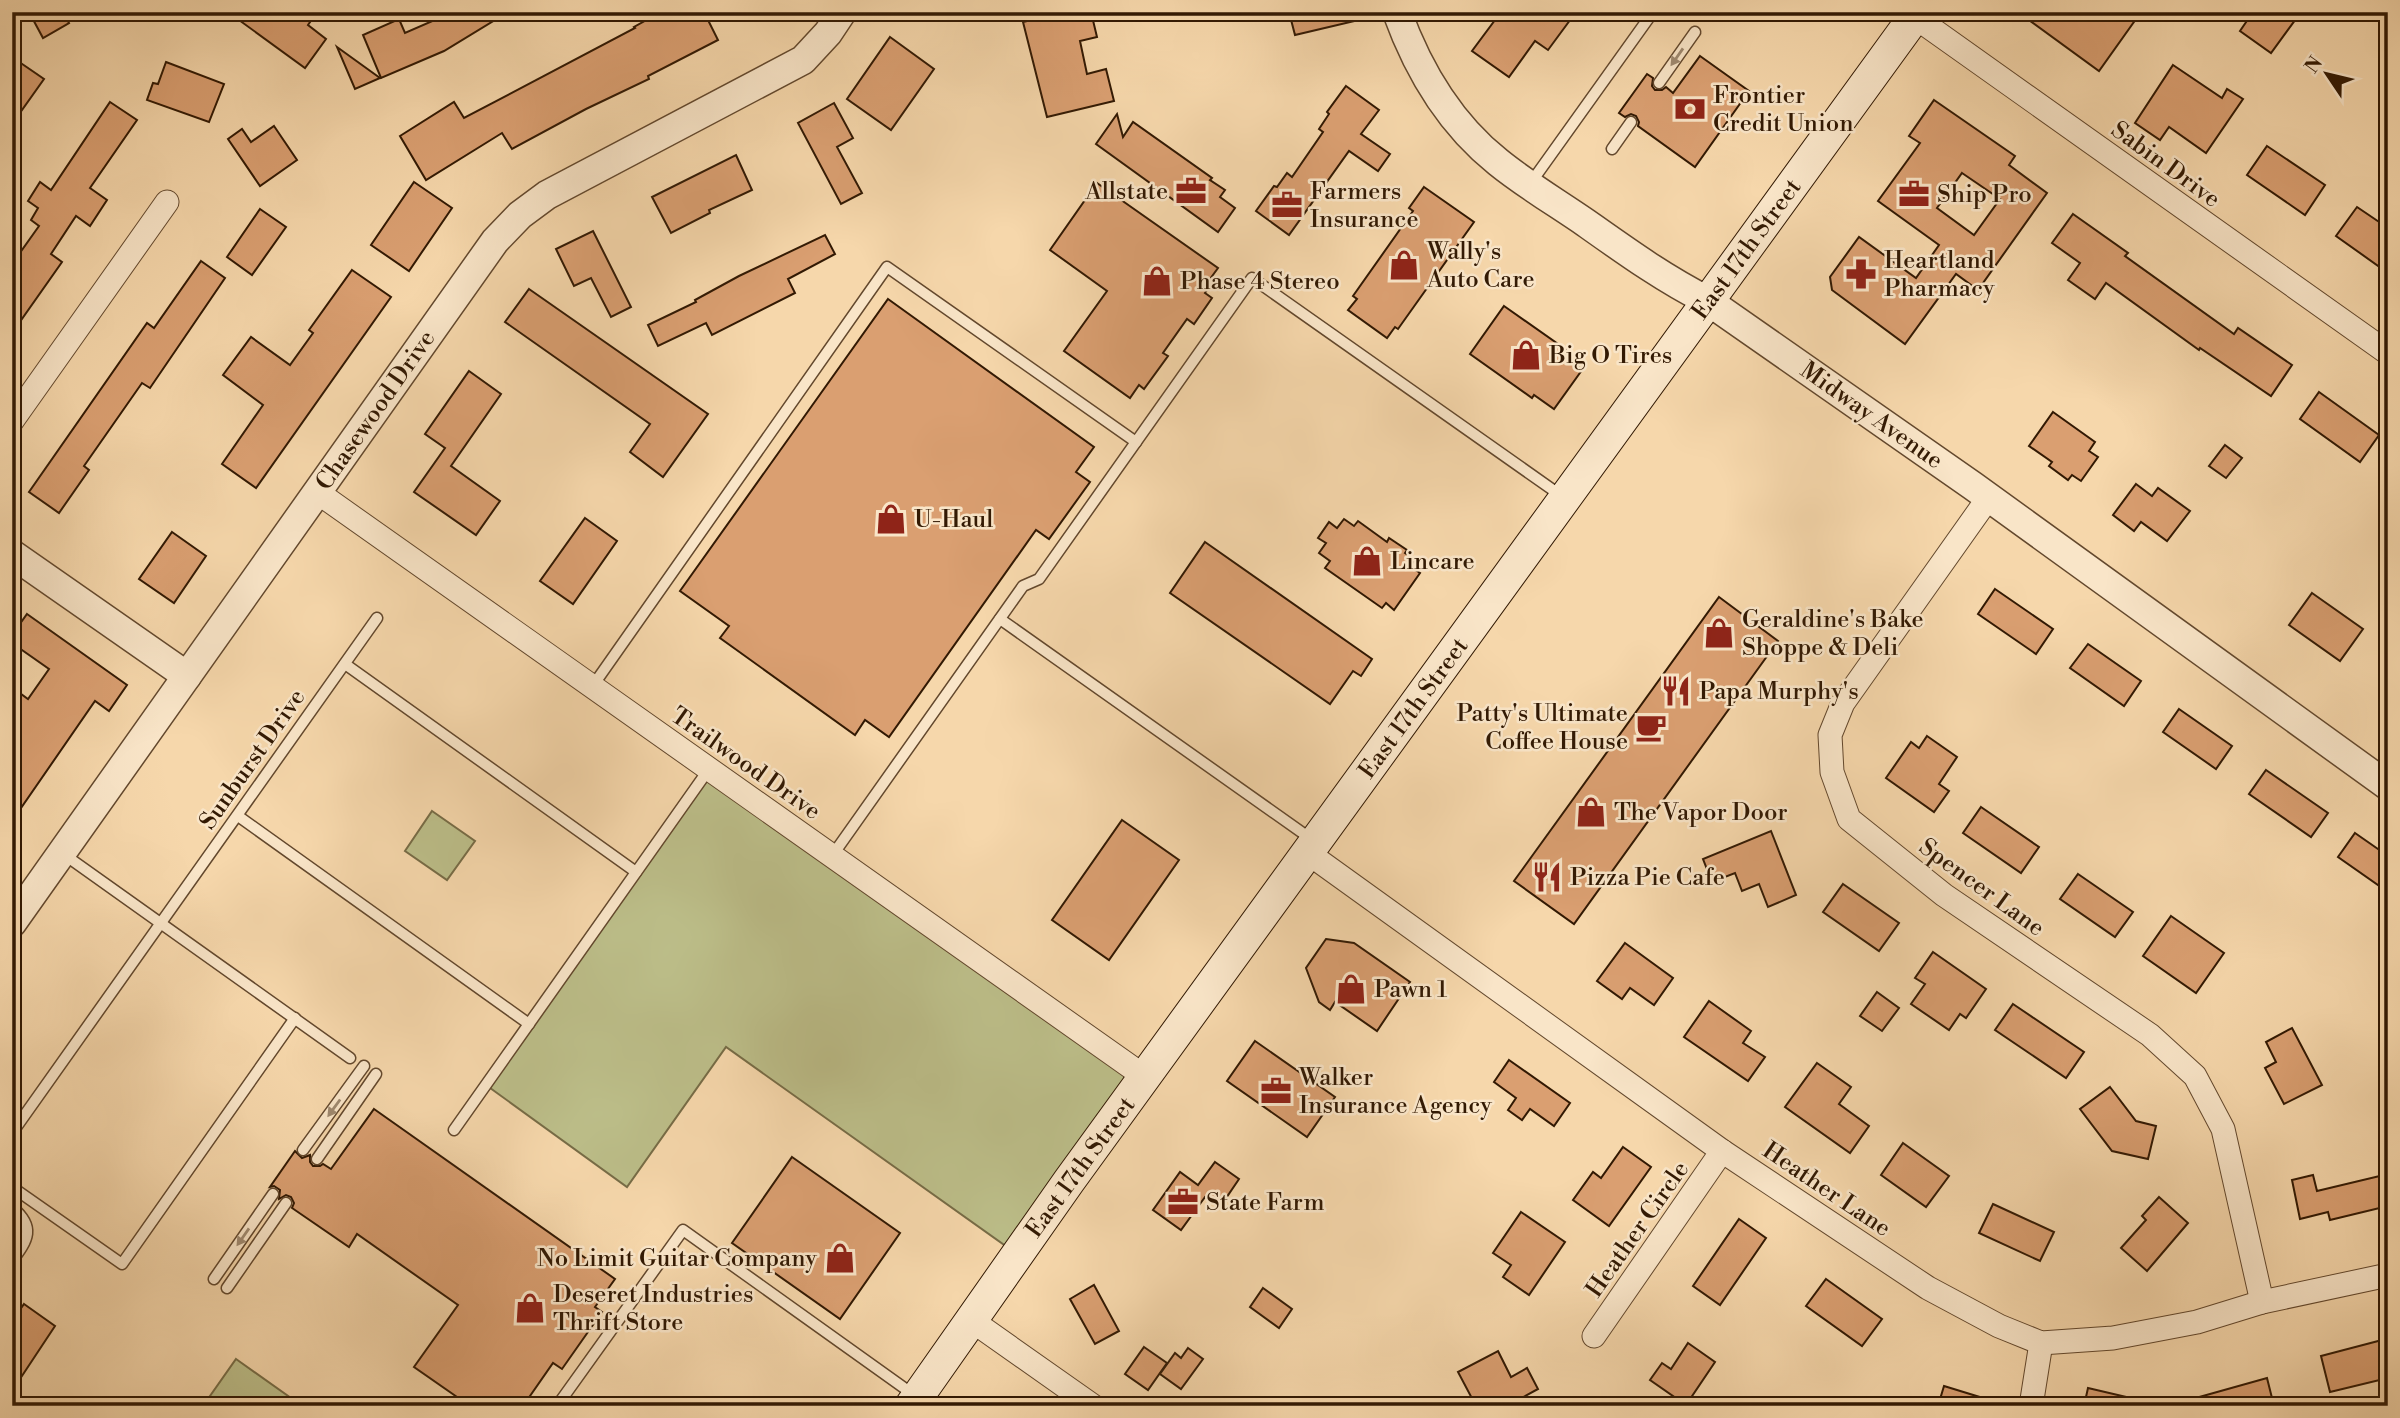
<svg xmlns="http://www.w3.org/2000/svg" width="2400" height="1418" font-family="'Libre Bodoni',serif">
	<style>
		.green { fill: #bcbe89; stroke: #776c46; stroke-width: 2 }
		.building { fill: #da9f71; stroke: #321903; stroke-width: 2; fill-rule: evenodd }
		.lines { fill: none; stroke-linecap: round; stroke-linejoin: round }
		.service-casing { stroke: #63482d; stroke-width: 13 }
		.minor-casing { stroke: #63482d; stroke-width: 25 }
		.tertiary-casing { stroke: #63482d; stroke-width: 31 }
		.secondary-casing { stroke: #321903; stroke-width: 34 }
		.service { stroke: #f9e5c8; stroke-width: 10 }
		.minor { stroke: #f9e5c8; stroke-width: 23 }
		.tertiary { stroke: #f9e5c8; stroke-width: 28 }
		.secondary { stroke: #f9e5c8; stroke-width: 32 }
		.oneway { fill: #9f896f }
		.labels { text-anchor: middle; stroke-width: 5; stroke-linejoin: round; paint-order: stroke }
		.poi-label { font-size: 24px; fill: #321903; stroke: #f9e5c8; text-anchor: start }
		.street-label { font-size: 24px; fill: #321903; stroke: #f9e5c8 }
	</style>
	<rect width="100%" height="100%" fill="#f6d7ab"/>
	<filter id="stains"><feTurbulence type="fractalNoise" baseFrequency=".00286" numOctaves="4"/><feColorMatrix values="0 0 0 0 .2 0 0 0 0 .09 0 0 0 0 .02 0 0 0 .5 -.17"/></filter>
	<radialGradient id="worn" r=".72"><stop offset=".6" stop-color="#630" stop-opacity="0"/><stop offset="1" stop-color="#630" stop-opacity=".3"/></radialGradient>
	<g class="green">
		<polygon points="709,769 1145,1077 1017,1254 726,1047 627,1187 486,1085"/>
		<polygon points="432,811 475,841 447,880 405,851"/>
		<polygon points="236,1359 298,1403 296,1406 203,1406"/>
	</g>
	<g class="building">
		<polygon points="29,12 63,12 69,23 43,38"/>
		<polygon points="228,12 317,12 308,25 326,39 305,68"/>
		<polygon points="453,12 508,12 444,51 381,78 363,35 399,19 405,33"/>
		<polygon points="661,12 704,12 718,40 648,76 649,79 586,109 512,149 502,133 426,180 400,136 454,102 464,118 635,28 634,27"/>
		<polygon points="1064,12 1091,12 1097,37 1080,41 1087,74 1106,69 1114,101 1047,117 1023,22"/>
		<polygon points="1289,12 1362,12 1363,19 1295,35"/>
		<polygon points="1501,12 1576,12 1548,50 1535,41 1509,77 1472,51"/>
		<polygon points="2018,12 2141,12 2099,71"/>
		<polygon points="2253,12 2301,12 2271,53 2240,31"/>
		<polygon points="890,37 934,69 891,130 847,99"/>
		<polygon points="337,47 380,78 355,89"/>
		<polygon points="1700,56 1749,91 1695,167 1638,126 1639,122 1636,116 1631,114 1625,117 1619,113 1647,74 1653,78 1652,86 1655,90 1662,90 1666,87 1673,93"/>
		<polygon points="12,57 44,79 12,124"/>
		<polygon points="166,62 224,84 209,122 147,100 153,83 158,84"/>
		<polygon points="2173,65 2222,98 2227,89 2243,99 2206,153 2169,127 2160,140 2135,123"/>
		<polygon points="1346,86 1379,110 1361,134 1390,154 1378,171 1349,151 1289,235 1256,211 1274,186 1277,187 1287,173 1292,177 1323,132 1319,129 1329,114 1327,112"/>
		<path d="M 1934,100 L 2015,156 L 2009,165 L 2047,193 L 1978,290 L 1956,274 L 1905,344 L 1832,290 L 1830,277 L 1859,237 L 1916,278 L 1939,245 L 1878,201 L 1920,143 L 1909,136 ZM 1962,173 L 2000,199 L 1974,235 L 1937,208 Z"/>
		<polygon points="110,102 137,120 90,188 107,200 90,226 76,216 51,254 62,262 12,333 12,264 39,226 31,220 38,208 28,201 40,182 51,190"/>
		<polygon points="834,103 853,138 837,147 862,193 841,204 798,123"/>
		<polygon points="1117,114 1123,137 1133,122 1212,178 1210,180 1225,190 1220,197 1235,208 1218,232 1096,144"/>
		<polygon points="274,126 297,160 260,186 228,139 242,129 251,142"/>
		<polygon points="2267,146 2325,185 2305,215 2247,175"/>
		<polygon points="736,155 752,190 709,210 710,213 671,233 652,197"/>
		<polygon points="414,182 452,208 409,271 371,245"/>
		<polygon points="1097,183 1218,268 1210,279 1213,281 1205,293 1212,298 1194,324 1187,319 1163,353 1168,356 1144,389 1139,385 1130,398 1064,351 1107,291 1050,250"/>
		<polygon points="1424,187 1474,222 1398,329 1395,327 1387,338 1348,310 1357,299 1353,296 1413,211 1409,208"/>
		<polygon points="2357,207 2388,228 2388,273 2336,236"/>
		<polygon points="260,209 286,227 252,275 227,257"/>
		<polygon points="2073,214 2128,253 2125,256 2234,334 2238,328 2292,365 2271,396 2200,348 2199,350 2106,283 2095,299 2068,280 2080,263 2052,243"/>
		<polygon points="593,231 631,307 611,317 591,278 574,286 556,249"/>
		<polygon points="825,235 835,254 788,279 795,293 712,335 706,323 658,346 648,325 696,302 695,300 739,276"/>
		<polygon points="201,261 225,278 150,388 142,383 84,466 89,470 59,513 29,492 147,323 154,328"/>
		<polygon points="352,270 391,297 256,488 222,464 263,405 223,375 251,337 290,365 313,333 309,330"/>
		<polygon points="529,289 708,414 663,477 630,452 650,424 505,322"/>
		<polygon points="888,299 1094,447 1076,472 1090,482 1049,539 1036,530 889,737 865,720 855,735 720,638 729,626 680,591"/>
		<polygon points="1504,306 1568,351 1564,357 1582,370 1554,409 1534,395 1532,398 1470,354"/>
		<polygon points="469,371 501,394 451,466 500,501 476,535 414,492 445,448 425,434"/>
		<polygon points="2319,392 2379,435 2360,462 2300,419"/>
		<polygon points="2053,412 2095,442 2089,451 2098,457 2081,481 2072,475 2068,480 2049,466 2052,462 2029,446"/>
		<polygon points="2225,445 2242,458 2226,478 2209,466"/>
		<polygon points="2136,484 2152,496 2158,488 2190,511 2167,541 2141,522 2134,531 2113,515"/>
		<polygon points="585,518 617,541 573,604 540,581"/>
		<polygon points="1344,519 1354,526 1358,521 1387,542 1389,538 1407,550 1405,553 1415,560 1410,566 1420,573 1394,610 1386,603 1382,608 1325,568 1330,561 1319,553 1326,543 1318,538 1329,522 1337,528"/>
		<polygon points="172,532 206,556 174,603 139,579"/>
		<polygon points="1205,542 1372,659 1361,676 1353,671 1330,704 1170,593"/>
		<polygon points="1995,589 2053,629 2036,654 1978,614"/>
		<polygon points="2312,593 2363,629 2340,661 2289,625"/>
		<polygon points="1719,597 1778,641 1574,924 1514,881"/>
		<polygon points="27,614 127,685 109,711 95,701 12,821 12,706 21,694 28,699 49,669 12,643 12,635"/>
		<polygon points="2088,644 2141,681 2124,706 2070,668"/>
		<polygon points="2179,709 2232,746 2216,769 2163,732"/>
		<polygon points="1927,736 1957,757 1939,784 1949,791 1934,812 1886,778 1911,742 1919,748"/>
		<polygon points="2266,770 2328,813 2311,837 2249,794"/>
		<polygon points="1981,807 2039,847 2021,873 1963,833"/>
		<polygon points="1122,820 1179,860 1109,960 1052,920"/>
		<polygon points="1771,831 1796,895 1768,907 1759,884 1742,891 1735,873 1712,882 1703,859"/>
		<polygon points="2355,833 2388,856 2388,892 2338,857"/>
		<polygon points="2078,874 2133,912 2115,937 2060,899"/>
		<polygon points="1843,884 1899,923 1879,951 1823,912"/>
		<polygon points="2171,916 2224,953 2196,993 2143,956"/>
		<polygon points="1326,939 1354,943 1410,982 1377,1031 1335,1002 1330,1010 1319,1002 1306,968"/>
		<polygon points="1625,943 1673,978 1654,1005 1630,988 1622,999 1597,981"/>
		<polygon points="1933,952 1986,989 1966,1018 1960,1014 1949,1030 1911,1004 1925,984 1915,978"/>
		<polygon points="1877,992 1899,1008 1882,1031 1860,1016"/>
		<polygon points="1709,1001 1751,1031 1743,1043 1765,1057 1748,1081 1684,1037"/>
		<polygon points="2013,1004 2084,1052 2066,1078 1995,1030"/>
		<polygon points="2292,1028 2322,1085 2284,1104 2265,1068 2276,1062 2266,1042"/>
		<polygon points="1255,1041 1335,1097 1307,1137 1227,1081"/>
		<polygon points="1509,1060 1570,1103 1554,1126 1530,1109 1522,1120 1508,1110 1516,1098 1494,1082"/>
		<polygon points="1817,1063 1851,1087 1839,1104 1869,1126 1850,1153 1785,1107"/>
		<polygon points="2110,1087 2136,1121 2156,1126 2148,1159 2112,1151 2080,1109"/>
		<polygon points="374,1109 615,1279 595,1307 602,1312 562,1369 553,1363 523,1406 470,1406 414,1367 458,1305 357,1234 349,1247 292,1208 294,1203 291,1197 286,1195 279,1199 280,1190 274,1186 270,1187 295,1151 302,1158 310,1155 310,1162 313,1166 320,1166 323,1164 331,1169"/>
		<polygon points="1903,1143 1949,1176 1926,1207 1881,1175"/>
		<polygon points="1623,1147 1651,1167 1609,1226 1573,1200 1593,1172 1601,1178"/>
		<polygon points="792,1157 900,1233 840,1319 732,1243"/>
		<polygon points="1215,1162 1239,1179 1220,1207 1205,1197 1181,1230 1153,1210 1180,1172 1198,1185"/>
		<polygon points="2388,1174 2388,1206 2330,1220 2328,1212 2300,1219 2292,1180 2313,1175 2317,1191"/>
		<polygon points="2159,1197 2188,1223 2147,1271 2121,1248 2146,1220 2142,1216"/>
		<polygon points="1993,1204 2054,1232 2040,1261 1979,1233"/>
		<polygon points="1521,1212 1565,1242 1529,1295 1503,1277 1511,1265 1493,1253"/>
		<polygon points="1739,1219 1766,1238 1720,1305 1693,1286"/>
		<polygon points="1826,1279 1882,1319 1862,1346 1806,1306"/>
		<polygon points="1094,1285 1119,1331 1095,1344 1070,1299"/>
		<polygon points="1263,1288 1292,1309 1279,1328 1250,1307"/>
		<polygon points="24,1304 55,1326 12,1391 12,1321"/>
		<polygon points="2382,1340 2388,1362 2388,1378 2330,1392 2321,1356"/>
		<polygon points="1688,1343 1715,1362 1686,1405 1650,1380 1662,1363 1671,1369"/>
		<polygon points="1144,1347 1167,1363 1148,1390 1125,1374"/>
		<polygon points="1188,1348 1203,1359 1181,1389 1160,1374 1175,1353 1181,1358"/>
		<polygon points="1498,1351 1511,1377 1527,1368 1538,1389 1507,1406 1476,1406 1458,1372"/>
		<polygon points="2267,1378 2274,1406 2186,1406 2185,1401"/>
		<polygon points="1944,1386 1996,1402 1995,1406 1938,1406"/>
		<polygon points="2088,1388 2135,1399 2134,1406 2084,1406"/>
	</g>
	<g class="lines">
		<g class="service-casing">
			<g id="service">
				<polyline points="1659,83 1695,32"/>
				<polyline points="1612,149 1631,122"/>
				<polyline points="1530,184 1653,12"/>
				<polyline points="1000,619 1314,841"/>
				<polyline points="345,664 636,872"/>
				<polyline points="592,687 887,267 1136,442"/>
				<polyline points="238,816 529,1024"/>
				<polyline points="62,853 350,1058"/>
				<polyline points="832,856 1023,586 1039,579 1252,278 1563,497"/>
				<polyline points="454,1130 709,769"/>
				<polyline points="12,1133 377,618"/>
				<polyline points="303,1150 364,1066"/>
				<polyline points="317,1159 376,1074"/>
				<polyline points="12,1187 122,1264 295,1018"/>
				<path d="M 12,1207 C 36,1227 28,1240 12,1261"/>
				<polyline points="214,1279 273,1194"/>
				<polyline points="227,1288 286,1203"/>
				<polyline points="557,1406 683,1230 914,1395"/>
			</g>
		</g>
		<g class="minor-casing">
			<g id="minor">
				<polyline points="1915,17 2388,353"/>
				<polyline points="12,421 167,202"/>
				<polyline points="317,492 1145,1077"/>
				<polyline points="1989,497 1843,703 1830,735 1832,772 1849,819 1944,895 2150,1035 2195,1076 2223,1129 2262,1302"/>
				<polyline points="1308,853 1722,1151 1928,1288 1999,1326 2041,1343 2113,1338 2197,1322 2262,1302 2388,1275"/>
				<polyline points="971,1320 1093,1406"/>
				<polyline points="1594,1336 1722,1151"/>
				<polyline points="2031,1406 2041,1343"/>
			</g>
		</g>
		<g class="tertiary-casing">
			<g id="tertiary">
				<path d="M 1397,12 C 1418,70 1449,123 1498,162 C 1525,184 1557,203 1586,223 C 1627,252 1663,278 1708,301 L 1973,486 L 2388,786"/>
				<polyline points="12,554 187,676"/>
				<polyline points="12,923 495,241 520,215 547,195 803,60 828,33 842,12"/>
			</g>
		</g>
		<g class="secondary-casing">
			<polyline id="secondary" points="911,1406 1069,1181 1918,12"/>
		</g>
		<use href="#service" class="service"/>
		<use href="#minor" class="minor"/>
		<use href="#tertiary" class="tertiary"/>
		<use href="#secondary" class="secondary"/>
	</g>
	<defs><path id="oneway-solid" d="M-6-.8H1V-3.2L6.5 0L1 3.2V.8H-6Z" transform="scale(1.75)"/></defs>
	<g class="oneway">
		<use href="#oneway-solid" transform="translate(1677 57) rotate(125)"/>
		<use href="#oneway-solid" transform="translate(334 1108) rotate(126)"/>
		<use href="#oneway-solid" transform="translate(243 1237) rotate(125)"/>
	</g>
	<defs>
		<g id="bank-bare" transform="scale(2.415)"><path d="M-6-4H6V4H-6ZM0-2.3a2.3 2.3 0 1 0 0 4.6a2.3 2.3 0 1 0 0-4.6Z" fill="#8f2418" stroke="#f9e5c8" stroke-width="2.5" paint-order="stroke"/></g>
		<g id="office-bare" transform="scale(2.415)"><path d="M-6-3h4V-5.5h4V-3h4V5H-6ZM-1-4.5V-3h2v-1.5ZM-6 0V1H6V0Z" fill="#8f2418" stroke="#f9e5c8" stroke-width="2.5" paint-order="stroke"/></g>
		<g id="shop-bare" transform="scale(2.415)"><path d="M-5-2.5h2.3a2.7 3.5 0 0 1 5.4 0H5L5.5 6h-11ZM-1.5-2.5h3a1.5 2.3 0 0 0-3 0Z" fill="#8f2418" stroke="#f9e5c8" stroke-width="2.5" paint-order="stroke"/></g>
		<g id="pharmacy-bare" transform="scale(2.415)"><path d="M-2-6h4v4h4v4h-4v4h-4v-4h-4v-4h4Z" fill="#8f2418" stroke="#f9e5c8" stroke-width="2.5" paint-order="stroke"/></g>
		<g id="restaurant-bare" transform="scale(2.415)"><path d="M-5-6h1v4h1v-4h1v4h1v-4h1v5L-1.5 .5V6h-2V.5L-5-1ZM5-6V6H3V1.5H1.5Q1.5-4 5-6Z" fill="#8f2418" stroke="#f9e5c8" stroke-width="2.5" paint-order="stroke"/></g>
		<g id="cafe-bare" transform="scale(2.415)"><path d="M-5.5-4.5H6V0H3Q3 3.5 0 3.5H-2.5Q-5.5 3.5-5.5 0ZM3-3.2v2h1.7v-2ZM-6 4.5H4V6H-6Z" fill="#8f2418" stroke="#f9e5c8" stroke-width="2.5" paint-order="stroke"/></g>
	</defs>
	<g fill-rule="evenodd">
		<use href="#bank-bare" x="1690" y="109"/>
		<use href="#office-bare" x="1191" y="191"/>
		<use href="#office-bare" x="1914" y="194"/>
		<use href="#office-bare" x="1287" y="205"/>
		<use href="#shop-bare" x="1404" y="265"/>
		<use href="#pharmacy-bare" x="1861" y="274"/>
		<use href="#shop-bare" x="1157" y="281"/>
		<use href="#shop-bare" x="1526" y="355"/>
		<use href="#shop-bare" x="891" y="519"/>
		<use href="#shop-bare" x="1367" y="561"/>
		<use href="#shop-bare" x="1719" y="633"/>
		<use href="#restaurant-bare" x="1676" y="691"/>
		<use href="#cafe-bare" x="1651" y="727"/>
		<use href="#shop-bare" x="1591" y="812"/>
		<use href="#restaurant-bare" x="1547" y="877"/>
		<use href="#shop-bare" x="1351" y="989"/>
		<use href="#office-bare" x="1276" y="1091"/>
		<use href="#office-bare" x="1183" y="1202"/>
		<use href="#shop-bare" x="840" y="1258"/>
		<use href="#shop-bare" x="530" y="1308"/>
	</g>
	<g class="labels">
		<g class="poi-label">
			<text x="1713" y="103">Frontier<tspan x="1713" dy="28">Credit Union</tspan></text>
			<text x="1168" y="199" text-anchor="end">Allstate</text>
			<text x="1310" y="199">Farmers<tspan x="1310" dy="28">Insurance</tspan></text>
			<text x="1937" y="202">Ship Pro</text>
			<text x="1427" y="259">Wally's<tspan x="1427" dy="28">Auto Care</tspan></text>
			<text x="1884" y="268">Heartland<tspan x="1884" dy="28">Pharmacy</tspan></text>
			<text x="1180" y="289">Phase 4 Stereo</text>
			<text x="1549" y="363">Big O Tires</text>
			<text x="914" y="527">U-Haul</text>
			<text x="1390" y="569">Lincare</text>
			<text x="1742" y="627">Geraldine's Bake<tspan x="1742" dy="28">Shoppe &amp; Deli</tspan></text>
			<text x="1699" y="699">Papa Murphy's</text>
			<text x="1628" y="721" text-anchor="end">Patty's Ultimate<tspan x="1628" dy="28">Coffee House</tspan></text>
			<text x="1614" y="820">The Vapor Door</text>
			<text x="1570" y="885">Pizza Pie Cafe</text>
			<text x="1374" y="997">Pawn 1</text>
			<text x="1299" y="1085">Walker<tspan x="1299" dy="28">Insurance Agency</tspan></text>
			<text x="1206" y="1210">State Farm</text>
			<text x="817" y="1266" text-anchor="end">No Limit Guitar Company</text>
			<text x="553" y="1302">Deseret Industries<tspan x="553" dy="28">Thrift Store</tspan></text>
		</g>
		<g class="street-label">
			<text transform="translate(2166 164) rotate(36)" y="8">Sabin Drive</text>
			<text transform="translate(1746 249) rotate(-54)" y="8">East 17th Street</text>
			<text transform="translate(375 410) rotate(-55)" y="8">Chasewood Drive</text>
			<text transform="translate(1872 415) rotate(35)" y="8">Midway Avenue</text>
			<text transform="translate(1413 708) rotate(-54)" y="8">East 17th Street</text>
			<text transform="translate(252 759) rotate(-55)" y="8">Sunburst Drive</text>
			<text transform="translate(746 763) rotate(35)" y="8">Trailwood Drive</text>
			<text transform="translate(1982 887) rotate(36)" y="8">Spencer Lane</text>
			<text transform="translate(1080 1167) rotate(-54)" y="8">East 17th Street</text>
			<text transform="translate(1827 1189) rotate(34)" y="8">Heather Lane</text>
			<text transform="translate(1637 1229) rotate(-55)" y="8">Heather Circle</text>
		</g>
	</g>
	<rect width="2400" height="1418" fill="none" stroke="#f6d7ab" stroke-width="42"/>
	<rect x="14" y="14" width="2372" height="1390" fill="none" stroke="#321903" stroke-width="3.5"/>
	<rect x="21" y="21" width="2358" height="1376" fill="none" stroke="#321903" stroke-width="2"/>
	<g transform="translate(2327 74) rotate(305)" stroke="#f9e5c8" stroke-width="5" paint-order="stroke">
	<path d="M0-5L12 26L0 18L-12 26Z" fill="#321903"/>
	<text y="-10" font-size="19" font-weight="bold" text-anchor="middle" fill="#321903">N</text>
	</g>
	<rect width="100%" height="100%" filter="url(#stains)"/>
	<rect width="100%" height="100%" fill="url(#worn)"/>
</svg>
